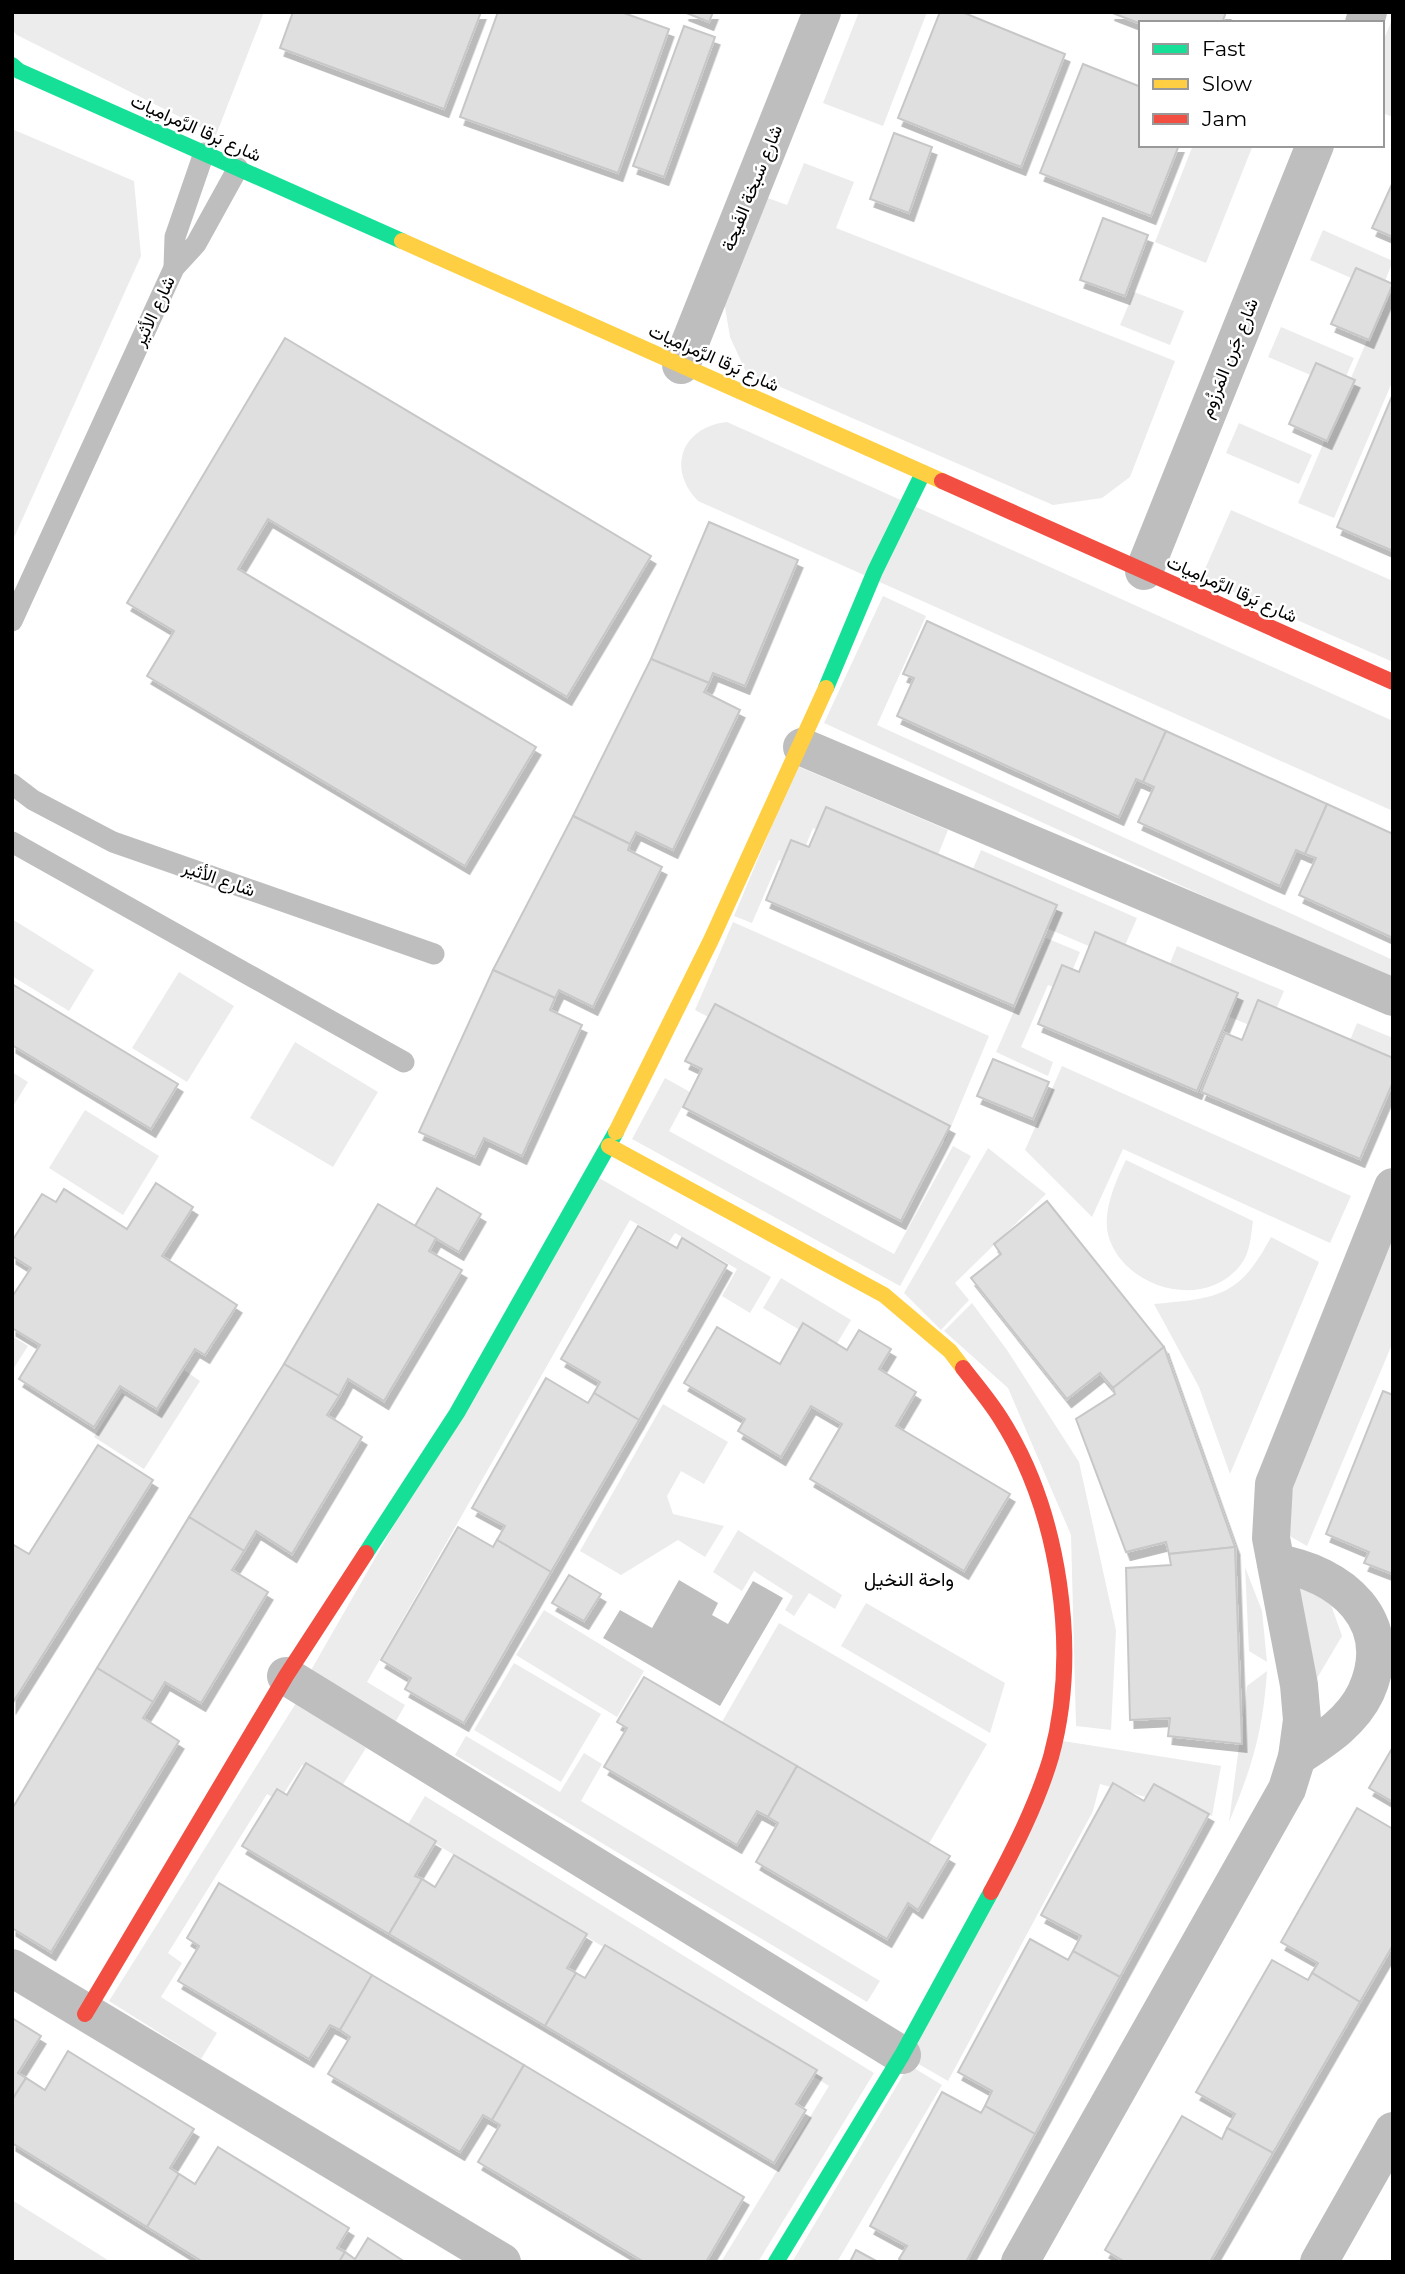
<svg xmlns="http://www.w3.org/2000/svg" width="1405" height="2274" font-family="Montserrat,Vazirmatn,sans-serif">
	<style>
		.green { fill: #ececec }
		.water { fill: #bfbfbf }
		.building { fill: #dfdfdf; stroke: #c7c7c7; stroke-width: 2; filter: url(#shadow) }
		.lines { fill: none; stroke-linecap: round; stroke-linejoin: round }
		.lane { stroke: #bebebe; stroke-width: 21 }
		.street { stroke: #bebebe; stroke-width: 38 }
		.fast { stroke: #16e098; stroke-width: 16 }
		.slow { stroke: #ffcf43; stroke-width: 16 }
		.jam { stroke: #f24e42; stroke-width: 16 }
		.labels { text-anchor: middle; stroke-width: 5; stroke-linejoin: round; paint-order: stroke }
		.street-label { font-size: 18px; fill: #000; stroke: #fff }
		.neighbourhood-label { font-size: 19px; fill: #000; stroke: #fff }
	</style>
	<defs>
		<filter id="shadow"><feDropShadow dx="4.5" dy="8" stdDeviation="0" flood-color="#0004"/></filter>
	</defs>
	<rect width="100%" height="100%" fill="#fff"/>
	<g class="green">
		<polygon points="12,12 264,12 216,135 17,35 12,30"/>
		<polygon points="859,12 927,12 883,126 823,103"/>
		<polygon points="1393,17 1393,117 1382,113 1382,44"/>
		<polygon points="12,129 134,181 141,256 12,542"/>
		<polygon points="1193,145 1253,145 1206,263 1155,242"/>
		<polygon points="804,163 854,182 836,228 1175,361 1130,477 1102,498 1053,505 746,372 730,337 724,301 765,197 787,205"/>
		<polygon points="1323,230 1393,261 1381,291 1310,260"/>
		<polygon points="1393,279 1393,380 1334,518 1298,503"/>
		<polygon points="1134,292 1184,311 1170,345 1120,325"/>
		<polygon points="1281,327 1354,358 1341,388 1268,357"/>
		<path d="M 727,422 L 1393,721 L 1393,811 L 698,501 C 666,468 682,427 727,422 Z"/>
		<polygon points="1239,423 1312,455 1299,484 1226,453"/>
		<polygon points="1231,510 1393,581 1393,662 1201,578"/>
		<polygon points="883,596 926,616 877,725 1393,960 1393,982 824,723"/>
		<polygon points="797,766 948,830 929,877 813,828 797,867 779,860 752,923 734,916"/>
		<polygon points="981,850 1137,918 1119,959 988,903 970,876"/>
		<polygon points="12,919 94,970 69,1011 12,976"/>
		<polygon points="733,922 989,1036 945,1141 695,1010"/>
		<polygon points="1046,938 1080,952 1064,991 1048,985 1021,1047 1053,1062 1048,1076 996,1052"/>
		<polygon points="1177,946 1284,991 1266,1032 1160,988"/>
		<polygon points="179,972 234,1006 187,1082 132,1048"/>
		<polygon points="1357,1023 1393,1038 1393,1086 1340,1065"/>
		<polygon points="295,1042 378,1092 333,1167 250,1118"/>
		<polygon points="1062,1066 1351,1196 1330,1243 1123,1149 1092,1217 1025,1150"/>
		<polygon points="12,1072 28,1082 12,1108"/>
		<polygon points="665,1078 690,1092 669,1131 894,1254 953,1146 971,1156 900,1286 632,1139"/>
		<polygon points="85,1110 159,1156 123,1215 49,1168"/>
		<polygon points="988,1148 1046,1194 955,1283 969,1300 941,1330 904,1293"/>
		<path d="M 1126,1160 L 1253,1221 C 1251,1235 1250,1252 1242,1263 C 1208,1311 1127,1291 1109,1238 C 1101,1214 1116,1180 1126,1160 Z"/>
		<polygon points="594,1175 771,1277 750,1313 722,1296 737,1269 675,1233 669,1242 630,1220 367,1682 405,1705 392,1728 306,1679"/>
		<polygon points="1393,1217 1393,1342 1307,1546 1272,1526"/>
		<path d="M 1271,1237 L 1319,1262 L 1230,1474 L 1199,1387 L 1154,1304 C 1219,1298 1239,1297 1271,1237 Z"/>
		<polygon points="781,1278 851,1320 833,1350 763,1308"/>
		<polygon points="972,1303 1007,1350 1079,1462 1116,1630 1111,1730 1076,1726 1071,1535 1008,1388 944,1331"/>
		<polygon points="12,1336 28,1346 12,1371"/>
		<polygon points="184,1370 200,1381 144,1469 94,1437 122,1393 157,1415"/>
		<polygon points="663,1404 728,1442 704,1484 681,1471 667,1496 673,1514 724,1526 705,1557 678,1540 621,1575 580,1551"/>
		<polygon points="738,1530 842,1595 835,1609 809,1593 794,1616 785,1610 793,1596 754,1571 742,1591 713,1572"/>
		<polygon points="1245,1567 1262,1611 1267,1662 1249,1651"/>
		<polygon points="1286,1576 1330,1602 1342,1636 1300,1707"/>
		<polygon points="866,1603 1005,1683 990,1733 841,1646"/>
		<polygon points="544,1610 644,1671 617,1717 516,1655"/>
		<polygon points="779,1623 987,1744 927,1847 719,1727"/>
		<polygon points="514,1663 601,1714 561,1782 474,1730"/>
		<path d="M 1267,1671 C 1263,1731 1252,1767 1229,1822 L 1247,1686 Z"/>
		<polygon points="296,1703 366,1748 340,1789 302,1765 279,1801 267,1794 168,1953 182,1963 161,1997 217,2033 201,2059 109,2001"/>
		<polygon points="466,1736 560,1792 584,1753 602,1764 581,1801 880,1981 867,2002 455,1755"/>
		<polygon points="1063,1741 1221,1766 1212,1816 1100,1784 1093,1811 948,2081 910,2059"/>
		<polygon points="425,1796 874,2073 758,2262 721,2262 829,2086 407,1826"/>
		<polygon points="909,2065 942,2085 837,2262 792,2262"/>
		<polygon points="12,2200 111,2262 12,2262"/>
	</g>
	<polygon class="water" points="679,1580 718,1603 712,1615 728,1624 753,1581 783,1598 720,1706 603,1638 620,1610 652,1628"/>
	<g class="building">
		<polygon points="293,12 481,12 444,109 280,48"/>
		<polygon points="498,12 621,12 669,29 618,173 460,117"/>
		<polygon points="684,12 713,12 709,22"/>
		<polygon points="940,12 962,12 1065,54 1021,167 898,118"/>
		<polygon points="1110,12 1226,12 1222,23 1141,24"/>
		<polygon points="684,26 715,37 664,177 633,166"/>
		<polygon points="1083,64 1141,87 1141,145 1179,145 1151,216 1040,173"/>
		<polygon points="894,133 932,147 909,213 870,199"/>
		<polygon points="1393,182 1393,237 1372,228"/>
		<polygon points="1103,218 1148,235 1125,296 1080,280"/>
		<polygon points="1356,268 1393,284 1369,340 1331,324"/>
		<polygon points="285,338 651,556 567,697 268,519 238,569 536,747 465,866 147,676 174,631 127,603"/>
		<polygon points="1316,363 1355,380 1327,441 1289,424"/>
		<polygon points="1393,394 1393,551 1337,527"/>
		<polygon points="709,522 798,560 745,686 713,673 709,683 651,659"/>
		<polygon points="927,621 1166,731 1143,782 1136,779 1119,817 897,716 914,678 903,674"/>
		<polygon points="651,659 709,683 704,692 740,710 673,850 636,832 630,844 573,816"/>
		<polygon points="1166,731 1327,804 1305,854 1296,850 1280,886 1138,822 1154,787 1143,782"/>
		<polygon points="1327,804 1393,834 1393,938 1299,895 1316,858 1305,854"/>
		<polygon points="826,807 1057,905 1014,1006 766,900 791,840 809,847"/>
		<polygon points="573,816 630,844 628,850 662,867 593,1007 559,990 555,998 493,970"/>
		<polygon points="1095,932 1238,993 1197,1091 1038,1024 1062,965 1079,972"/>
		<polygon points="493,970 555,998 550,1010 582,1025 522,1156 484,1138 475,1157 419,1132"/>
		<polygon points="12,984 178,1084 151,1129 12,1045"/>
		<polygon points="1258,1000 1393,1058 1393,1082 1360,1159 1201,1092 1225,1033 1242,1040"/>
		<polygon points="715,1004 950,1126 901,1221 683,1107 702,1069 685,1061"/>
		<polygon points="993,1059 1049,1082 1033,1119 977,1096"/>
		<polygon points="156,1183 193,1207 162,1256 237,1305 205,1355 195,1349 157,1409 120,1386 94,1427 19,1379 40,1345 12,1328 12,1297 31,1268 12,1256 12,1241 42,1194 56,1202 64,1189 127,1229"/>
		<polygon points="437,1188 481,1214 459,1252 415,1226"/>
		<polygon points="1047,1201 1164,1347 1113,1388 1100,1373 1067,1399 971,1278 1001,1254 994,1244"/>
		<polygon points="378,1204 436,1238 429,1251 462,1270 384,1401 348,1379 339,1396 284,1364"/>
		<polygon points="638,1226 677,1248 682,1238 727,1265 639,1420 594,1393 600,1382 561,1359"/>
		<polygon points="803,1323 847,1350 859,1330 891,1349 879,1369 916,1392 896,1426 1010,1494 964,1571 810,1479 842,1424 811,1406 781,1457 738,1431 745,1419 684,1383 717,1327 780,1364"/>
		<polygon points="1164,1347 1235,1547 1169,1554 1166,1542 1126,1552 1076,1419 1115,1394 1113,1388"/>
		<polygon points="284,1364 339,1396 327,1415 362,1437 292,1554 256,1531 244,1551 189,1517"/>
		<polygon points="546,1378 588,1403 594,1393 639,1420 551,1572 497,1540 505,1526 472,1508"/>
		<polygon points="1383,1391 1393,1395 1393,1574 1364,1563 1369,1552 1326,1534"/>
		<polygon points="98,1445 153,1480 12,1704 12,1544 29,1554"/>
		<polygon points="189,1517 244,1551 232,1570 268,1592 201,1703 165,1682 153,1702 97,1668"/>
		<polygon points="458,1527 493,1547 497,1540 551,1572 464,1723 405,1689 411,1678 381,1660"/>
		<polygon points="1235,1547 1242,1744 1168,1736 1170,1718 1130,1720 1126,1568 1171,1565 1169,1554"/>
		<polygon points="569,1575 601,1594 584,1621 552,1603"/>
		<polygon points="97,1668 153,1702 143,1718 179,1741 51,1952 12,1928 12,1809"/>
		<polygon points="644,1677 797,1766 768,1817 757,1811 737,1845 604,1767 627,1728 617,1722"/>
		<polygon points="1393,1747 1393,1802 1369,1788"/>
		<polygon points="306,1763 436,1841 415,1876 422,1879 389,1934 242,1846 277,1789 287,1795"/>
		<polygon points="797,1766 950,1856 918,1910 908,1903 887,1939 756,1862 778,1823 768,1817"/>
		<polygon points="1113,1783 1144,1801 1154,1784 1209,1814 1120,1977 1073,1951 1081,1936 1041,1915"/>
		<polygon points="1357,1808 1393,1829 1393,1945 1360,2002 1312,1973 1318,1963 1281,1942"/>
		<polygon points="454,1855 587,1934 567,1968 576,1973 545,2026 389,1934 422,1879 435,1887"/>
		<polygon points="219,1883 372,1975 340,2030 330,2025 309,2059 178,1981 199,1946 187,1938"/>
		<polygon points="1030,1939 1068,1960 1073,1951 1120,1977 1035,2134 985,2106 992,2091 958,2072"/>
		<polygon points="605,1945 817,2070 796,2104 806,2110 774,2163 545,2026 576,1973 585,1978"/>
		<polygon points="1272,1960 1308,1980 1312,1973 1360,2002 1273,2153 1227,2128 1235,2114 1196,2092"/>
		<polygon points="372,1975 524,2065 492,2120 483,2115 460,2152 328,2074 350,2037 340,2030"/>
		<polygon points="12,2018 41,2036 18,2073 26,2078 12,2100"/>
		<polygon points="68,2051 194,2129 170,2168 179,2174 147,2227 12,2143 12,2100 26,2078 45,2090"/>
		<polygon points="524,2065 744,2197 706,2262 644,2262 478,2162 500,2125 492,2120"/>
		<polygon points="942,2092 981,2113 985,2106 1035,2134 966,2262 904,2262 899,2259 907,2246 870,2226"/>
		<polygon points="1182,2116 1222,2139 1227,2128 1273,2153 1210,2262 1125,2262 1105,2250"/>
		<polygon points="218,2147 349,2228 337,2248 345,2252 339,2262 203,2262 147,2227 179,2174 195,2184"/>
		<polygon points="368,2238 405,2262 339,2262 345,2252 355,2259"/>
		<polygon points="856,2250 878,2262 850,2262"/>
	</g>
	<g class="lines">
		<g class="lane">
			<polyline points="174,268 175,237 204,153"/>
			<polyline points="12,621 174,268 196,244 238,168"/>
			<polyline points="12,784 33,800 113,842 434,954"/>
			<polyline points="12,842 404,1062"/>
		</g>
		<g class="street">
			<polyline points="1364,23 1368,12"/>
			<polyline points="681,365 822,12"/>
			<polyline points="1144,571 1315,145"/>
			<polyline points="802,747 1393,997"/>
			<path d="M 1276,1563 C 1341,1573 1398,1621 1366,1692 C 1352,1722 1323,1740 1297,1757"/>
			<polyline points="286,1676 902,2055"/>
			<polyline points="12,1968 502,2262"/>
			<polyline points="1020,2262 1287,1789 1297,1757 1302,1720 1299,1685 1271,1538 1274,1484 1393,1187"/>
			<polyline points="1319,2262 1393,2131"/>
		</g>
		<g class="fast">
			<polyline points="12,65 19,71 402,241"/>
			<polyline points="826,688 875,571 923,473"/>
			<polyline points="366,1553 457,1413 616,1132"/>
			<polyline points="776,2262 902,2055 991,1892"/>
		</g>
		<g class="slow">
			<polyline points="402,241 942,481"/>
			<polyline points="616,1132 711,940 826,688"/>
			<polyline points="609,1146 884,1295 950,1351 963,1368"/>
		</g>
		<g class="jam">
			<polyline points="942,481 1393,682"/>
			<path d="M 963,1368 C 976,1385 990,1401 1001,1419 C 1060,1512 1080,1651 1051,1757 C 1037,1804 1014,1849 991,1892"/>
			<polyline points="85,2014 286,1676 366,1553"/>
		</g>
	</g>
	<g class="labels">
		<g class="street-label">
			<text transform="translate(196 128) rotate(24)" y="6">شارع بَرقا الرَّمرامِيات</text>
			<text transform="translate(752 188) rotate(-68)" y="6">شارع سَبخة الفَيحة</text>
			<text transform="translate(154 311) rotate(-65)" y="6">شارع الأثير</text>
			<text transform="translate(714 358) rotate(24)" y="6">شارع بَرقا الرَّمرامِيات</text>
			<text transform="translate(1229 358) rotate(-68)" y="6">شارع جَرن المَرزُوم</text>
			<text transform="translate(1232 589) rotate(24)" y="6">شارع بَرقا الرَّمرامِيات</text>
			<text transform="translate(219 879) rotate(19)" y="6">شارع الأثير</text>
		</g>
		<g class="neighbourhood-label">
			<text x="909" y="1586">واحة النخيل</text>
		</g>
	</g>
	<rect width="1405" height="2274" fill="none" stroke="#000000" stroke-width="28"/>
	<rect x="1139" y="21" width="245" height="126" fill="#ffffff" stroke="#999999" stroke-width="2"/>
	<rect x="1153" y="44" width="35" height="10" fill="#16e098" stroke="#999999" stroke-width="2"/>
	<text x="1202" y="56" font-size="21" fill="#000000">Fast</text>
	<rect x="1153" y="79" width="35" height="10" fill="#ffcf43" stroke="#999999" stroke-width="2"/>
	<text x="1202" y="91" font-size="21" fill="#000000">Slow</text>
	<rect x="1153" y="114" width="35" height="10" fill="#f24e42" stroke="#999999" stroke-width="2"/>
	<text x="1202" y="126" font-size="21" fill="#000000">Jam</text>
</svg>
